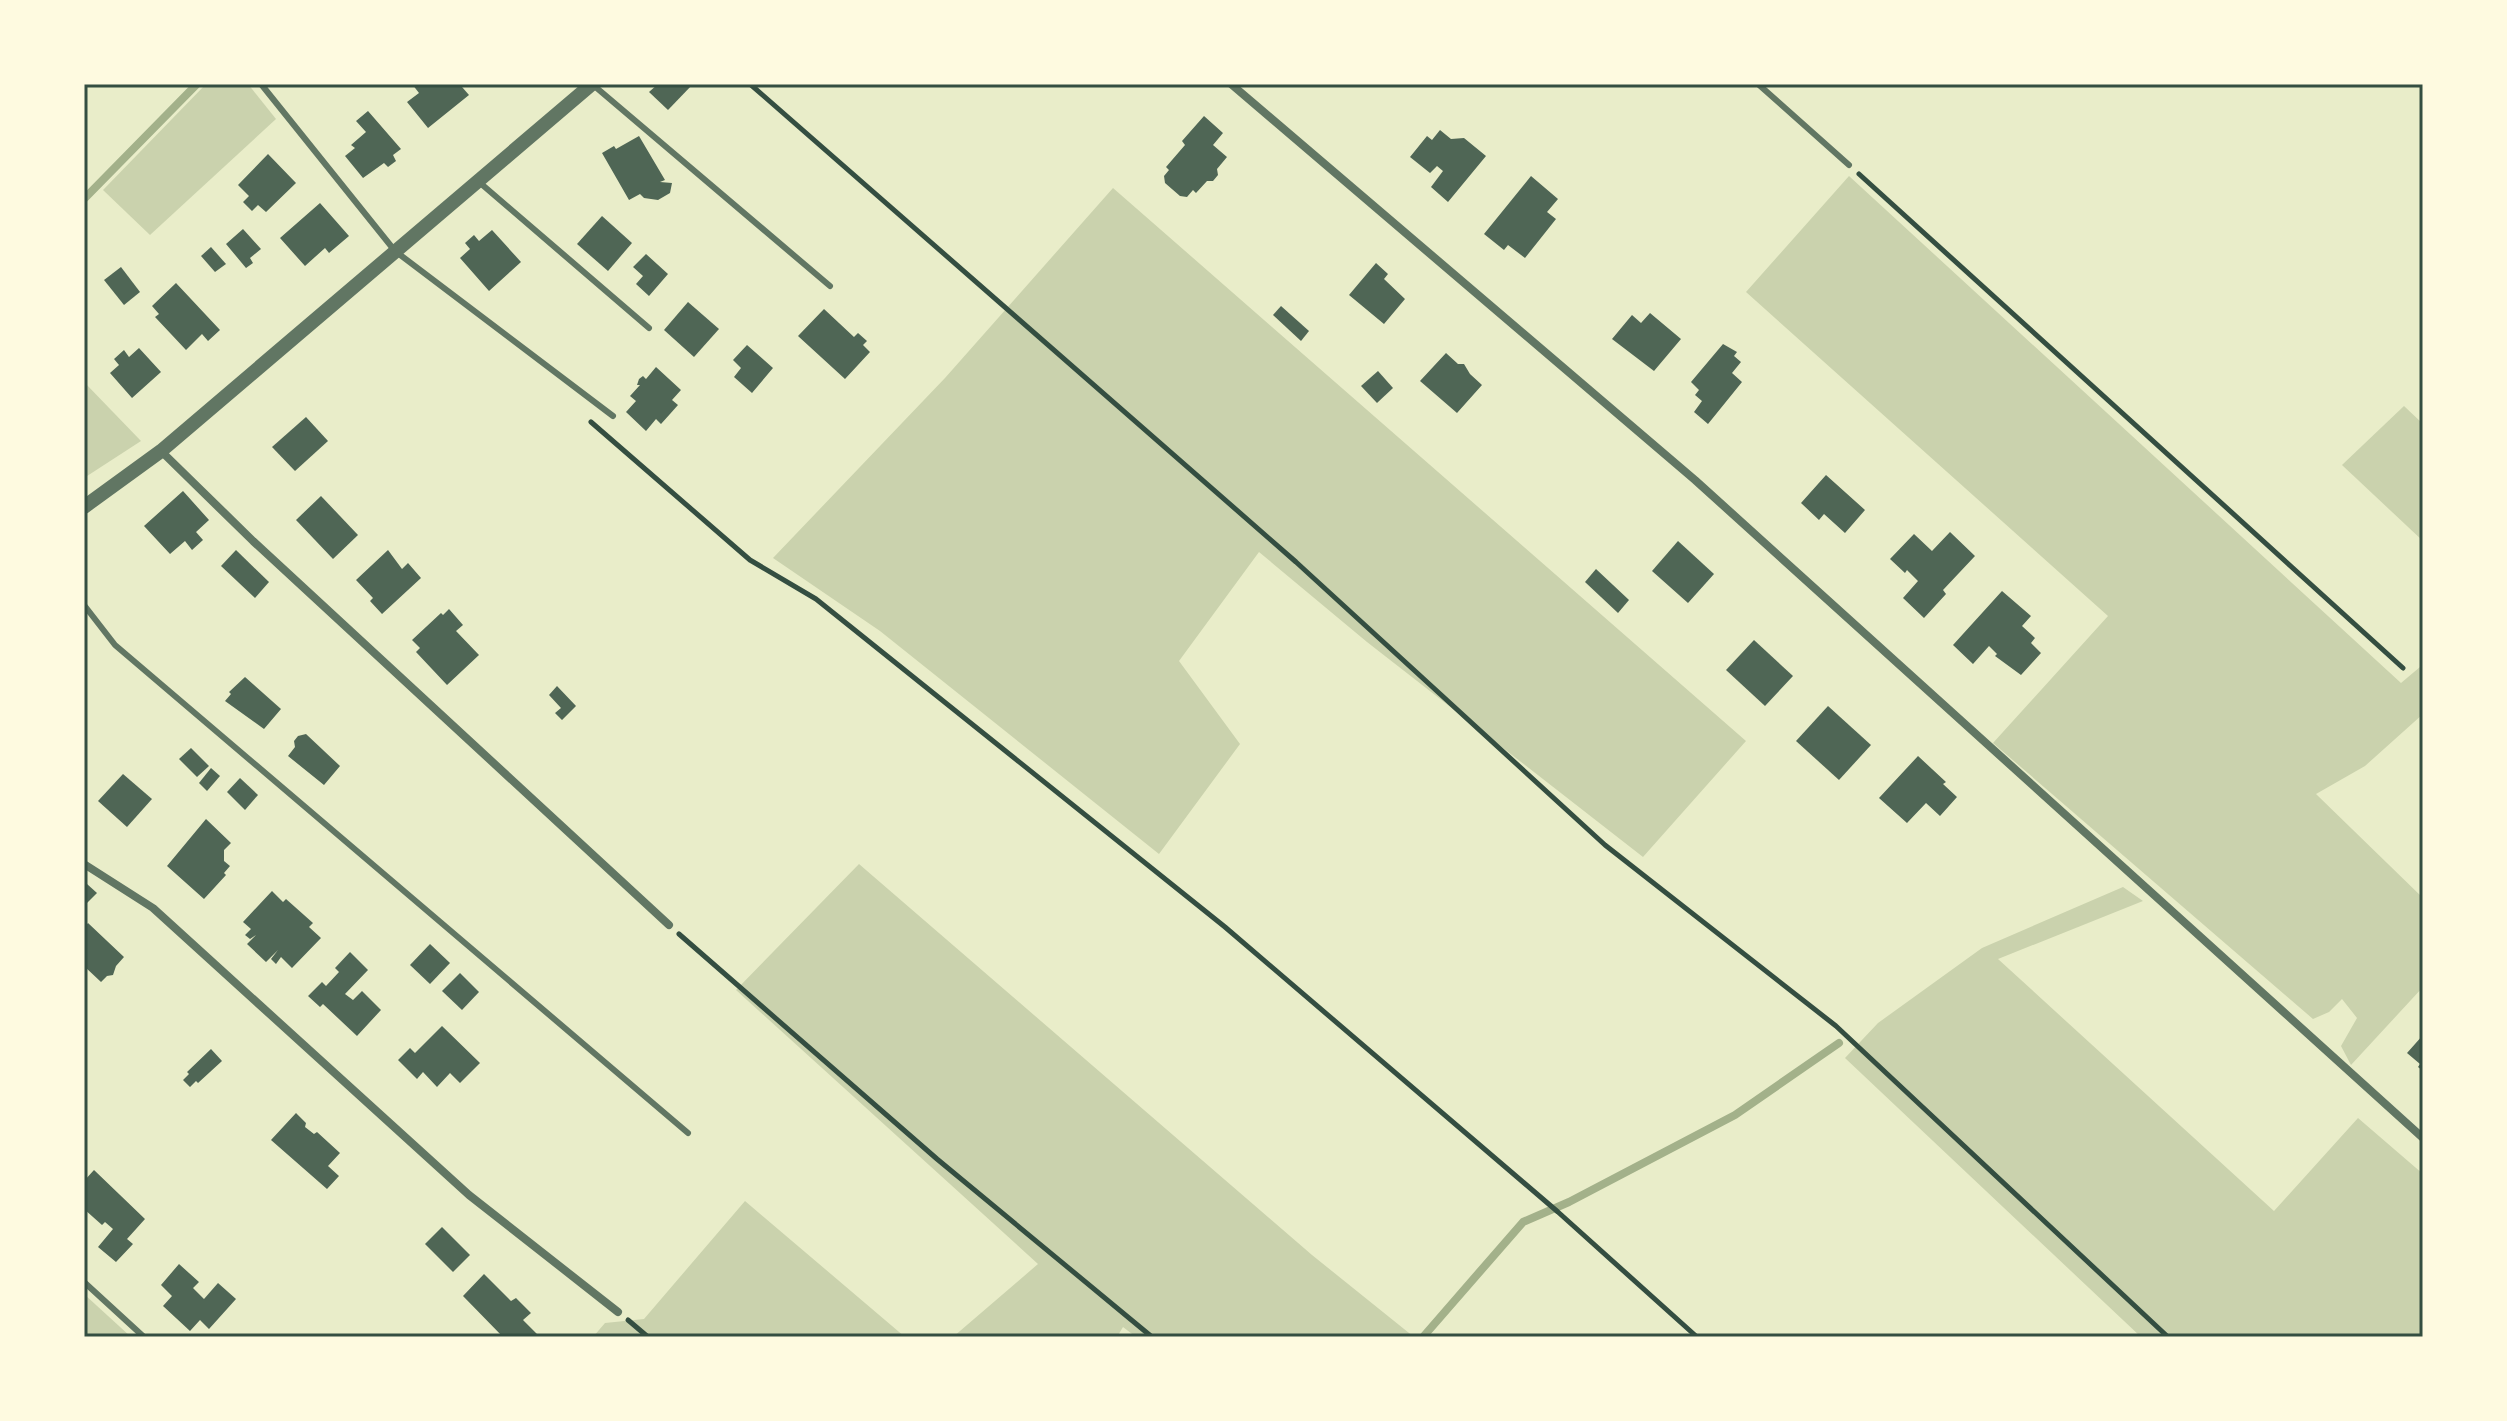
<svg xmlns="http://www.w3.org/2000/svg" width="2507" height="1421" font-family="Ubuntu,sans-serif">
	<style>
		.green { fill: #cad2ad }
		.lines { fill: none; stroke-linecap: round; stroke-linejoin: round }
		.stream { stroke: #a3b18a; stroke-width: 8 }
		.building { fill: #4f6655 }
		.path { stroke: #344e41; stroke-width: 5 }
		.service { stroke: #617663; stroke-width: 6 }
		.minor { stroke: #617663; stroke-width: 8 }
		.tertiary { stroke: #617663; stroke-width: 14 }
		.neatline { fill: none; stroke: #344e41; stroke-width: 3 }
	</style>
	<rect width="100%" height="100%" fill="#e9edc9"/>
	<g class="green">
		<polygon points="206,84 248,84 276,119 150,235 103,190"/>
		<polygon points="1849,176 2401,683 2420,667 2423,661 2423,714 2365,766 2316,794 2423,898 2423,987 2351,1065 2341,1046 2357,1018 2342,999 2329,1012 2313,1019 1993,743 2108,616 1746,292"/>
		<polygon points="1113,188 1746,741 1643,857 1367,642 1259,552 1179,661 1240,744 1159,854 880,631 773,558 945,378"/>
		<polygon points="84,382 141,441 84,478"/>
		<polygon points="2404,406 2423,424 2423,541 2342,465"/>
		<polygon points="859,864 1312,1255 1414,1337 1136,1337 1123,1327 1117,1337 953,1337 1038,1264 736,990"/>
		<polygon points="2123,887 2143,901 1998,959 2274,1211 2358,1118 2423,1174 2423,1337 2141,1337 1845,1058 1878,1023 1982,948"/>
		<polygon points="745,1201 905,1337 593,1337 605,1323 644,1319"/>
		<polygon points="84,1294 131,1337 84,1337"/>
	</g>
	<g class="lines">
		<g class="stream">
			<polyline points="84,199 197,84"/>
			<polyline points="1423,1337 1523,1222 1569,1202 1735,1115 1839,1043"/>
		</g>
	</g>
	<g class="building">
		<polygon points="412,84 467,84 462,87 469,95 428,128 407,102 419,93"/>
		<polygon points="658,84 693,84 668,110 649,92"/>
		<polygon points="368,111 401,149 393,155 396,161 388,167 384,163 363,178 345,156 355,148 351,145 366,132 356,121"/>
		<polygon points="1204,116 1223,133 1213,145 1227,157 1217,169 1218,175 1213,181 1207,181 1196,193 1193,190 1187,197 1180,196 1165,183 1164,176 1169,170 1166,167 1185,145 1182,141"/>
		<polygon points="1440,130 1451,139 1464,138 1486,156 1448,202 1431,187 1443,171 1437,166 1430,173 1410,157 1427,136 1432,140"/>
		<polygon points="639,136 665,180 660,182 672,183 670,193 658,200 644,198 640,194 629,200 602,153 614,146 616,149"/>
		<polygon points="268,154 296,183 266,212 258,205 252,211 243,202 249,196 238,185"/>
		<polygon points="1531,176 1558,199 1547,212 1556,219 1525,258 1508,245 1504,250 1484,234"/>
		<polygon points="320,203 349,236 329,253 325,248 305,266 280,238"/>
		<polygon points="602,216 632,243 608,271 577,244"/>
		<polygon points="243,229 261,249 250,258 253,263 246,268 226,244"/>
		<polygon points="492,230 521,262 489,291 460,258 470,249 465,243 474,235 479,241"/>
		<polygon points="211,247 226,264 215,272 201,256"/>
		<polygon points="646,254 668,274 649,296 636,284 643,276 633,267"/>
		<polygon points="1376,263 1388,274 1384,279 1405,299 1384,324 1349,295"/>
		<polygon points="121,267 140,292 124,305 104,280"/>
		<polygon points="176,283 220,330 208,341 202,334 186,350 155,317 159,314 152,306"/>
		<polygon points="688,302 719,329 694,357 664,330"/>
		<polygon points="1281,306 1309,331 1301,341 1273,315"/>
		<polygon points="824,309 854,337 858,333 867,341 863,345 870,352 845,379 798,336"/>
		<polygon points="1650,313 1681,339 1654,371 1612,339 1632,315 1641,323"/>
		<polygon points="1723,344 1737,352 1734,356 1741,362 1732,373 1742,382 1708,424 1694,412 1702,401 1695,395 1699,390 1691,382"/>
		<polygon points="747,345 773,368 752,393 734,377 741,368 733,360"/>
		<polygon points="139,348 161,372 132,398 110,373 119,365 114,359 124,350 129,357"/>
		<polygon points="1446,353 1458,364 1464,364 1470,374 1482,385 1457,413 1420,381"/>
		<polygon points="656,367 681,390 672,400 678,405 670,414 661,424 656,419 646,431 626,412 636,401 630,396 640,385 637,385 639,379 643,376 646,379"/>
		<polygon points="1378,371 1393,388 1377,403 1361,386"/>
		<polygon points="306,417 328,441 295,471 272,447"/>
		<polygon points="1826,475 1865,510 1845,533 1824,514 1819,520 1801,503"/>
		<polygon points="183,491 209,520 196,532 203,540 192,550 185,541 170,554 144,526"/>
		<polygon points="321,496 358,535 333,559 296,520"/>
		<polygon points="1950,532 1975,556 1943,590 1946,594 1924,618 1903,598 1918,581 1907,570 1905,573 1890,559 1914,534 1932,551"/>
		<polygon points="1678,541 1714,574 1688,603 1652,571"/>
		<polygon points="236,550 269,582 255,598 221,566"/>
		<polygon points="388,550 402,569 408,563 421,578 382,614 370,601 373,598 356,580"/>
		<polygon points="1596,569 1629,600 1618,613 1585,582"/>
		<polygon points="2002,591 2031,616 2022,626 2035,638 2031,643 2041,653 2021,675 1995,656 1997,654 1989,646 1973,664 1953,645"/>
		<polygon points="449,609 463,625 456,631 479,655 447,685 416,652 420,648 412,640 441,613 443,615"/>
		<polygon points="1754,640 1793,676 1765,706 1726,670"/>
		<polygon points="245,677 281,709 264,729 225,701 231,694 229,692"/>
		<polygon points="557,686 576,706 562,720 555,713 561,708 549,695"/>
		<polygon points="1828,706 1871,745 1839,780 1796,741"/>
		<polygon points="306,734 340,766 324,785 288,756 295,747 294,741 298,736"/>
		<polygon points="191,748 209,766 197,777 179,759"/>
		<polygon points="1918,756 1946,782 1943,784 1957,797 1940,816 1926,803 1907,823 1879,798"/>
		<polygon points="211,768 220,776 207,791 199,783"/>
		<polygon points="123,774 152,799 127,827 98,801"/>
		<polygon points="240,778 258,795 245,810 227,792"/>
		<polygon points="206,819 231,843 224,850 224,861 230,866 224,873 226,875 204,899 167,866"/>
		<polygon points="87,884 97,893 84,906 84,887"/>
		<polygon points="272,891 283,902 286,899 313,923 309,927 321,938 292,968 281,957 276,964 271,959 278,950 266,962 247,944 256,935 250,939 245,935 251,929 243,922"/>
		<polygon points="88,923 124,957 116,966 113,975 107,976 101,982 84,966 84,928"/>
		<polygon points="430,944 450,963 430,984 410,965"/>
		<polygon points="350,952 368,970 345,994 353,1000 362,991 381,1010 357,1036 323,1004 320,1007 308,996 322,982 326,986 339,972 335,968"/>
		<polygon points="460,973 479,992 462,1010 442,991"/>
		<polygon points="442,1026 480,1063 460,1083 450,1073 437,1087 423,1072 417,1079 398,1060 410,1048 415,1053"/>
		<polygon points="2423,1035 2423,1071 2418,1067 2420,1064 2407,1053"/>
		<polygon points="211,1049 222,1061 198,1083 196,1081 190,1087 183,1080 189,1074 187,1072"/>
		<polygon points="296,1113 306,1123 305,1127 314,1134 317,1132 340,1153 328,1166 339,1176 327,1189 271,1140"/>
		<polygon points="94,1170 145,1219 127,1239 133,1244 116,1262 98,1247 113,1229 105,1222 102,1225 84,1209 84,1181"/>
		<polygon points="442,1227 470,1255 453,1272 425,1244"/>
		<polygon points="179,1264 199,1282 193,1288 204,1299 218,1283 236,1299 209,1329 200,1320 190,1331 163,1306 172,1296 161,1285"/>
		<polygon points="484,1274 511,1301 516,1298 531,1313 523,1320 537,1334 534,1337 503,1337 463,1296"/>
	</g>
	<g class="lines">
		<g class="path">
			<polyline points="750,84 1296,562 1605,845 1836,1026 2168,1337"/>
			<polyline points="1859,174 2403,668"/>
			<polyline points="591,422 750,560 816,599 1225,927 1558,1212 1697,1337"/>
			<polyline points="679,934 937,1159 1152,1337"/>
			<polyline points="628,1320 648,1337"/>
		</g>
		<g class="service">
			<polyline points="261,84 395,251 613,416"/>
			<polyline points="592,84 830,286"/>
			<polyline points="1758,84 1849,165"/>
			<polyline points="479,182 649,328"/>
			<polyline points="84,605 115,645 688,1133"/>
			<polyline points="84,1282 144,1337"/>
		</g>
		<g class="minor">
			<polyline points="1231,84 1695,480 2423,1138"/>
			<polyline points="161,451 253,541 669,925"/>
			<polyline points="84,864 153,908 469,1195 618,1312"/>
		</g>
		<polyline class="tertiary" points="84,507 161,451 592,84"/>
	</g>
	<rect width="2507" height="1421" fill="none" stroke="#fefae0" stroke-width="172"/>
	<rect x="86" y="86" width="2335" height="1249" class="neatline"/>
</svg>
